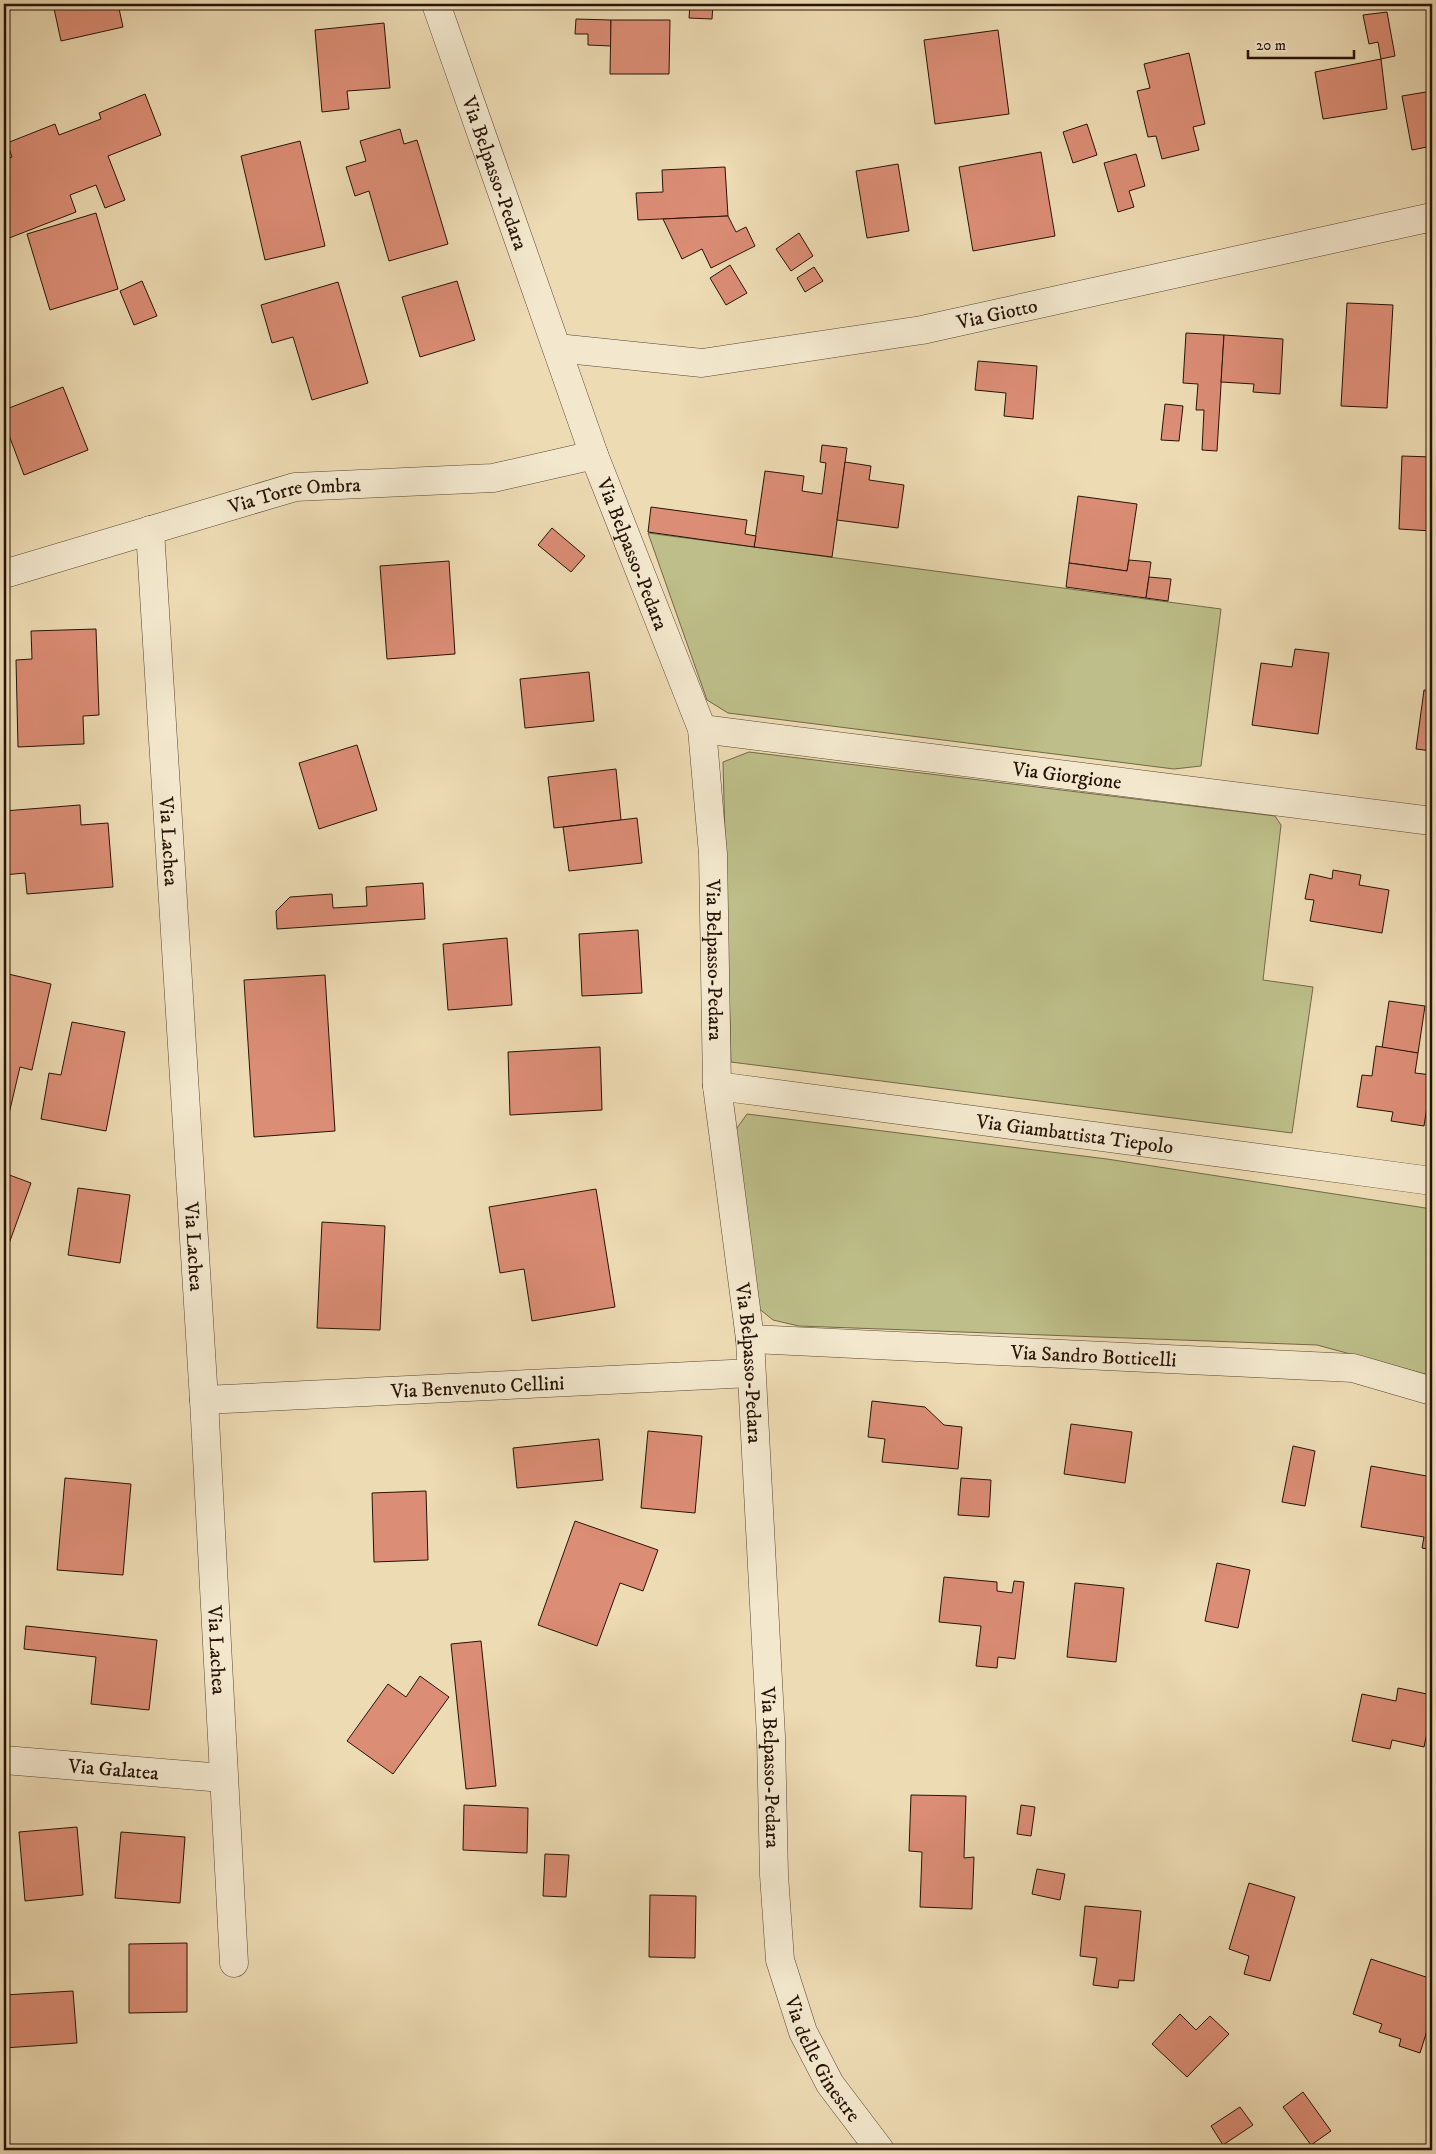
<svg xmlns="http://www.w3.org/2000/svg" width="1436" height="2154" font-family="'IM FELL DW Pica',serif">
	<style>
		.green { fill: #bdbe89; stroke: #726848 }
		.building { fill: #db8d75; stroke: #271306 }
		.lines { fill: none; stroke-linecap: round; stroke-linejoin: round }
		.minor-casing { stroke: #584531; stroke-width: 29 }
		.tertiary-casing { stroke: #584531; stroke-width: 29 }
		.minor { stroke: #f3e8ce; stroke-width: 28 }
		.tertiary { stroke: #f3e8ce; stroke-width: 28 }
		.labels { text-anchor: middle; stroke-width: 4; stroke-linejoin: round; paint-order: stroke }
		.street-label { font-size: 20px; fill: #271306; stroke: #f3e8ce }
	</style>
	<rect width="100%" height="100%" fill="#eddbb3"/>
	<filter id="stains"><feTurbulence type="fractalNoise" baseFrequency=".004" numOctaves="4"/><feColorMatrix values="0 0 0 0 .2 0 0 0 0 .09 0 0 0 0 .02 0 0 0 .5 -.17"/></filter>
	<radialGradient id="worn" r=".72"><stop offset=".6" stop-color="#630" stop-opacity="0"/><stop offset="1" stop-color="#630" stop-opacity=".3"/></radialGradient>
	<g class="green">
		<polygon points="648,533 1221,609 1201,766 1174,769 728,713 707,700"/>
		<polygon points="749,752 1275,816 1281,825 1263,980 1313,987 1292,1133 731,1062 723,762"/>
		<polygon points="747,1114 1107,1159 1432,1209 1432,1376 1317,1345 799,1326 773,1320 757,1307 734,1140 737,1128"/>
	</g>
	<g class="building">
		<polygon points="53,4 118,4 123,27 61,41"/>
		<polygon points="690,4 713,4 712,19 689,18"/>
		<polygon points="1387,12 1395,56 1381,59 1378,42 1369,44 1363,15"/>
		<polygon points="576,19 611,20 611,46 588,45 588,34 575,34"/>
		<polygon points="611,20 670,20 669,74 610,74"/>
		<polygon points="384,23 390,88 347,91 349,109 322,112 315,30"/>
		<polygon points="998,30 1009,114 935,124 924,40"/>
		<polygon points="1189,53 1205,124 1193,127 1199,150 1162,159 1156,136 1148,137 1137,91 1150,88 1144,64"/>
		<polygon points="1381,59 1387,109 1323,119 1315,72"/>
		<polygon points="1432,91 1432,146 1412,150 1402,96"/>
		<polygon points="145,94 161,135 108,156 125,200 105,208 96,185 70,195 76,212 4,240 4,160 12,157 7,143 55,124 59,135 101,119 99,113"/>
		<polygon points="1087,124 1097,155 1073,163 1063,132"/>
		<polygon points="400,129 404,144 417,140 448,244 389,261 369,191 355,196 346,167 366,161 360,141"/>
		<polygon points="300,141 325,246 265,260 241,156"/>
		<polygon points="1041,152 1055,236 973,251 959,167"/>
		<polygon points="1136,154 1145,186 1129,191 1134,207 1118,212 1104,163"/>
		<polygon points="898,164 909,231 867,238 856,171"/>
		<polygon points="725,167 728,216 638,220 636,193 663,192 662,170"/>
		<polygon points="96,213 118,289 50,310 27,234"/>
		<polygon points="728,216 736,232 746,227 755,246 711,268 702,249 682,259 663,219"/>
		<polygon points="799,233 813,256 791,271 776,249"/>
		<polygon points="730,265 747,293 726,305 710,278"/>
		<polygon points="814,267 823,281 805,292 797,278"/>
		<polygon points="142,281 157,316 134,325 120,291"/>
		<polygon points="457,281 475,340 420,357 402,297"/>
		<polygon points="338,282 368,383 312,400 293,337 272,343 261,305"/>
		<polygon points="1347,303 1393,305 1387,408 1341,406"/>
		<polygon points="1186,333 1224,335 1217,451 1202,450 1204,410 1196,410 1198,384 1183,383"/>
		<polygon points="1224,335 1283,339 1280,394 1253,392 1254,384 1221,382"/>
		<polygon points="978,361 1037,366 1033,419 1004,416 1006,393 975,390"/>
		<polygon points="63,387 88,450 24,475 4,422 4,410"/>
		<polygon points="1165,404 1183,406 1179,441 1161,440"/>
		<polygon points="822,445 847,448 832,557 754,547 765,471 804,476 802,491 822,494 826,463 820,462"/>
		<polygon points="1402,456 1432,457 1432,531 1399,529"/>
		<polygon points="845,462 871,466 869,480 904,485 898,528 837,520"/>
		<polygon points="1078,496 1137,504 1127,571 1069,563"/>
		<polygon points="651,507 747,520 745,534 756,536 754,547 648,532"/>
		<polygon points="552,528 585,556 571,572 538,545"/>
		<polygon points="1129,560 1151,562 1146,598 1066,587 1069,563 1127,571"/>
		<polygon points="449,561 455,654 387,659 380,566"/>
		<polygon points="1149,577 1171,579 1168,601 1146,598"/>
		<polygon points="96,629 99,715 83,716 84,744 18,747 16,660 32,659 31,631"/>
		<polygon points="1295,649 1329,653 1318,734 1252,725 1261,663 1292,667"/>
		<polygon points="589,672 594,721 525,728 520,679"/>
		<polygon points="1424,690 1432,691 1432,751 1416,749"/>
		<polygon points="357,745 377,810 319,829 299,763"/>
		<polygon points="616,769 621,820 554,828 548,777"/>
		<polygon points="80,805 81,825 108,823 113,887 27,894 25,873 4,875 4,811"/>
		<polygon points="637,818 642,863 569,871 563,827"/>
		<polygon points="1333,870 1361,875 1359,885 1389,890 1382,933 1310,921 1314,900 1305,899 1310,874 1332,879"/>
		<polygon points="423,883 425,919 277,929 276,911 290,897 332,894 333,908 367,906 366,887"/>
		<polygon points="638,930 642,993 582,996 579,934"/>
		<polygon points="507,938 512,1005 448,1010 443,944"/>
		<polygon points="4,973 51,984 32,1070 20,1067 8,1118 4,1117"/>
		<polygon points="325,975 335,1131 254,1137 244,980"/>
		<polygon points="1389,1001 1425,1006 1418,1053 1382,1048"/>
		<polygon points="72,1022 125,1032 106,1131 41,1119 49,1073 61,1075"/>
		<polygon points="1376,1046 1418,1053 1415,1073 1432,1075 1424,1126 1391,1121 1393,1112 1357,1107 1362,1075 1372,1076"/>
		<polygon points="600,1047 602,1110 510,1115 508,1052"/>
		<polygon points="4,1173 31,1183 7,1249 4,1248"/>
		<polygon points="78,1188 130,1195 120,1263 68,1255"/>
		<polygon points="596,1189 615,1307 532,1321 524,1269 500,1273 489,1207"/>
		<polygon points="322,1222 385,1226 380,1330 317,1328"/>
		<polygon points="872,1401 925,1407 944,1425 962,1427 958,1469 882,1462 885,1439 868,1437"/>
		<polygon points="1071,1424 1132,1432 1125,1483 1064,1474"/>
		<polygon points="648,1431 702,1436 695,1513 641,1508"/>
		<polygon points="599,1439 603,1480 517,1488 513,1448"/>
		<polygon points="1293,1446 1315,1451 1305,1506 1282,1502"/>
		<polygon points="1371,1466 1432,1477 1432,1550 1422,1548 1424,1537 1361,1527"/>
		<polygon points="65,1478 131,1484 123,1575 57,1570"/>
		<polygon points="961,1478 991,1480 989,1517 958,1515"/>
		<polygon points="426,1491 428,1560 374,1562 372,1493"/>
		<polygon points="575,1521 658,1550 643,1591 620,1583 597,1646 538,1625"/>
		<polygon points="1217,1563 1250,1570 1238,1628 1205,1621"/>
		<polygon points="944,1577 997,1582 997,1591 1012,1593 1014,1581 1024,1582 1015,1659 998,1657 997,1668 976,1666 981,1626 939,1622"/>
		<polygon points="1075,1583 1124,1588 1116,1662 1067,1657"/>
		<polygon points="26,1626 157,1640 149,1710 91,1704 96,1657 24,1649"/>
		<polygon points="481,1641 496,1786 466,1789 451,1644"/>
		<polygon points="420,1676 449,1697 393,1774 347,1741 388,1684 406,1697"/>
		<polygon points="1398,1688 1432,1695 1432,1710 1424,1747 1392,1740 1390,1749 1352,1741 1362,1694 1396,1701"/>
		<polygon points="911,1795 966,1796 964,1858 974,1857 972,1909 920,1907 922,1852 909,1851"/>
		<polygon points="464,1805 528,1808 527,1853 463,1850"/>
		<polygon points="1021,1805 1035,1807 1031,1836 1017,1834"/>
		<polygon points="77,1827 83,1895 25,1901 19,1832"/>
		<polygon points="121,1832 185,1837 180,1903 115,1898"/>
		<polygon points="545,1854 569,1855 566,1897 543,1896"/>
		<polygon points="1037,1869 1065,1874 1060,1900 1032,1894"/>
		<polygon points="1249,1883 1295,1897 1270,1981 1244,1974 1249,1956 1229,1949"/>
		<polygon points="650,1895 696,1896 695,1958 649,1957"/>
		<polygon points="1085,1906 1141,1911 1134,1981 1119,1980 1118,1988 1093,1985 1097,1958 1080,1956"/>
		<polygon points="187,1943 187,2012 129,2013 129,1944"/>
		<polygon points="1371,1959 1432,1979 1432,2015 1420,2053 1399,2046 1401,2039 1379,2032 1382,2024 1353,2014"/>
		<polygon points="73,1991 77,2043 4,2048 4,1995"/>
		<polygon points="1180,2014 1196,2030 1210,2016 1229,2034 1187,2077 1152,2044"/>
		<polygon points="1303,2092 1331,2131 1311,2145 1283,2107"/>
		<polygon points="1240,2107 1253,2125 1223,2145 1211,2126"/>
	</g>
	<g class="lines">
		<g class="minor-casing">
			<g id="minor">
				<path id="s1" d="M 557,348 L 702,363 L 922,330 L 1432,217"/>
				<path id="s2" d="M 150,530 L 204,1400 L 234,1963"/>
				<path id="s3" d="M 702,729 L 1432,821"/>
				<path id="s4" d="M 717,1086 L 1432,1181"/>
				<path id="s5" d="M 750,1339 L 1353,1368 L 1432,1391"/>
				<path id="s6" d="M 204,1400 L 751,1373"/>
				<path id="s7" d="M 4,1760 L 223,1778"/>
			</g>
		</g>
		<g class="tertiary-casing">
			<g id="tertiary">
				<path id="s8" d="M 436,4 L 594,455 L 702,729 L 713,854 L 717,1086 L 750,1339 L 771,1737 L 774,1875 L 780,1960 L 803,2032 L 830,2084 L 880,2150"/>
				<path id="s9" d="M 4,574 L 295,487 L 493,478 L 594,455"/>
			</g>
		</g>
		<use href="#minor" class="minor"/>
		<use href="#tertiary" class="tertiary"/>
	</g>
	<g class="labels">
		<g class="street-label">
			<text dy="7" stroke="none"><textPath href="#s8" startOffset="179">Via Belpasso-Pedara</textPath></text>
			<text dy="7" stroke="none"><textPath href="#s1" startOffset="445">Via Giotto</textPath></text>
			<text dy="7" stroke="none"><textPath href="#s9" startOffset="302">Via Torre Ombra</textPath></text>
			<text dy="7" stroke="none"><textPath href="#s8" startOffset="584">Via Belpasso-Pedara</textPath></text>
			<text dy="7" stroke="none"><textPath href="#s3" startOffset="368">Via Giorgione</textPath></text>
			<text dy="7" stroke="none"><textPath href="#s2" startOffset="312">Via Lachea</textPath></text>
			<text dy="7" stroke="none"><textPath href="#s8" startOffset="1004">Via Belpasso-Pedara</textPath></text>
			<text dy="7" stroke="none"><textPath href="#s4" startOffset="361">Via Giambattista Tiepolo</textPath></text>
			<text dy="7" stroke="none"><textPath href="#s2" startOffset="718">Via Lachea</textPath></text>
			<text dy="7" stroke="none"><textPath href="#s5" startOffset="344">Via Sandro Botticelli</textPath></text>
			<text dy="7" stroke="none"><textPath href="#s8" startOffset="1409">Via Belpasso-Pedara</textPath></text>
			<text dy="7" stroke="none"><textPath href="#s6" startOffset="274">Via Benvenuto Cellini</textPath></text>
			<text dy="7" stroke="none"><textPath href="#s2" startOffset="1122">Via Lachea</textPath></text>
			<text dy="7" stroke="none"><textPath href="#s8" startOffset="1814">Via Belpasso-Pedara</textPath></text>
			<text dy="7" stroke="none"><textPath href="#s7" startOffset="110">Via Galatea</textPath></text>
			<text dy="7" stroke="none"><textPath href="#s8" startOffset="2115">Via delle Ginestre</textPath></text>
		</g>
	</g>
	<rect width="1436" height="2154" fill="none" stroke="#eddbb3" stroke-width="20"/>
	<rect x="5" y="5" width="1426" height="2144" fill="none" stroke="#271306" stroke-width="2.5"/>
	<rect x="10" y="10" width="1416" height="2134" fill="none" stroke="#271306"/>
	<path d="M1248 50v8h106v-8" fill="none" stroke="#271306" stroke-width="2.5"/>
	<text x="1256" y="50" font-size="15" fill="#271306" stroke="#f3e8ce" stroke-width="4" paint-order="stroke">20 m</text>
	<rect width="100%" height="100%" filter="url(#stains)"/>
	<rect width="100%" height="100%" fill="url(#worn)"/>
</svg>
